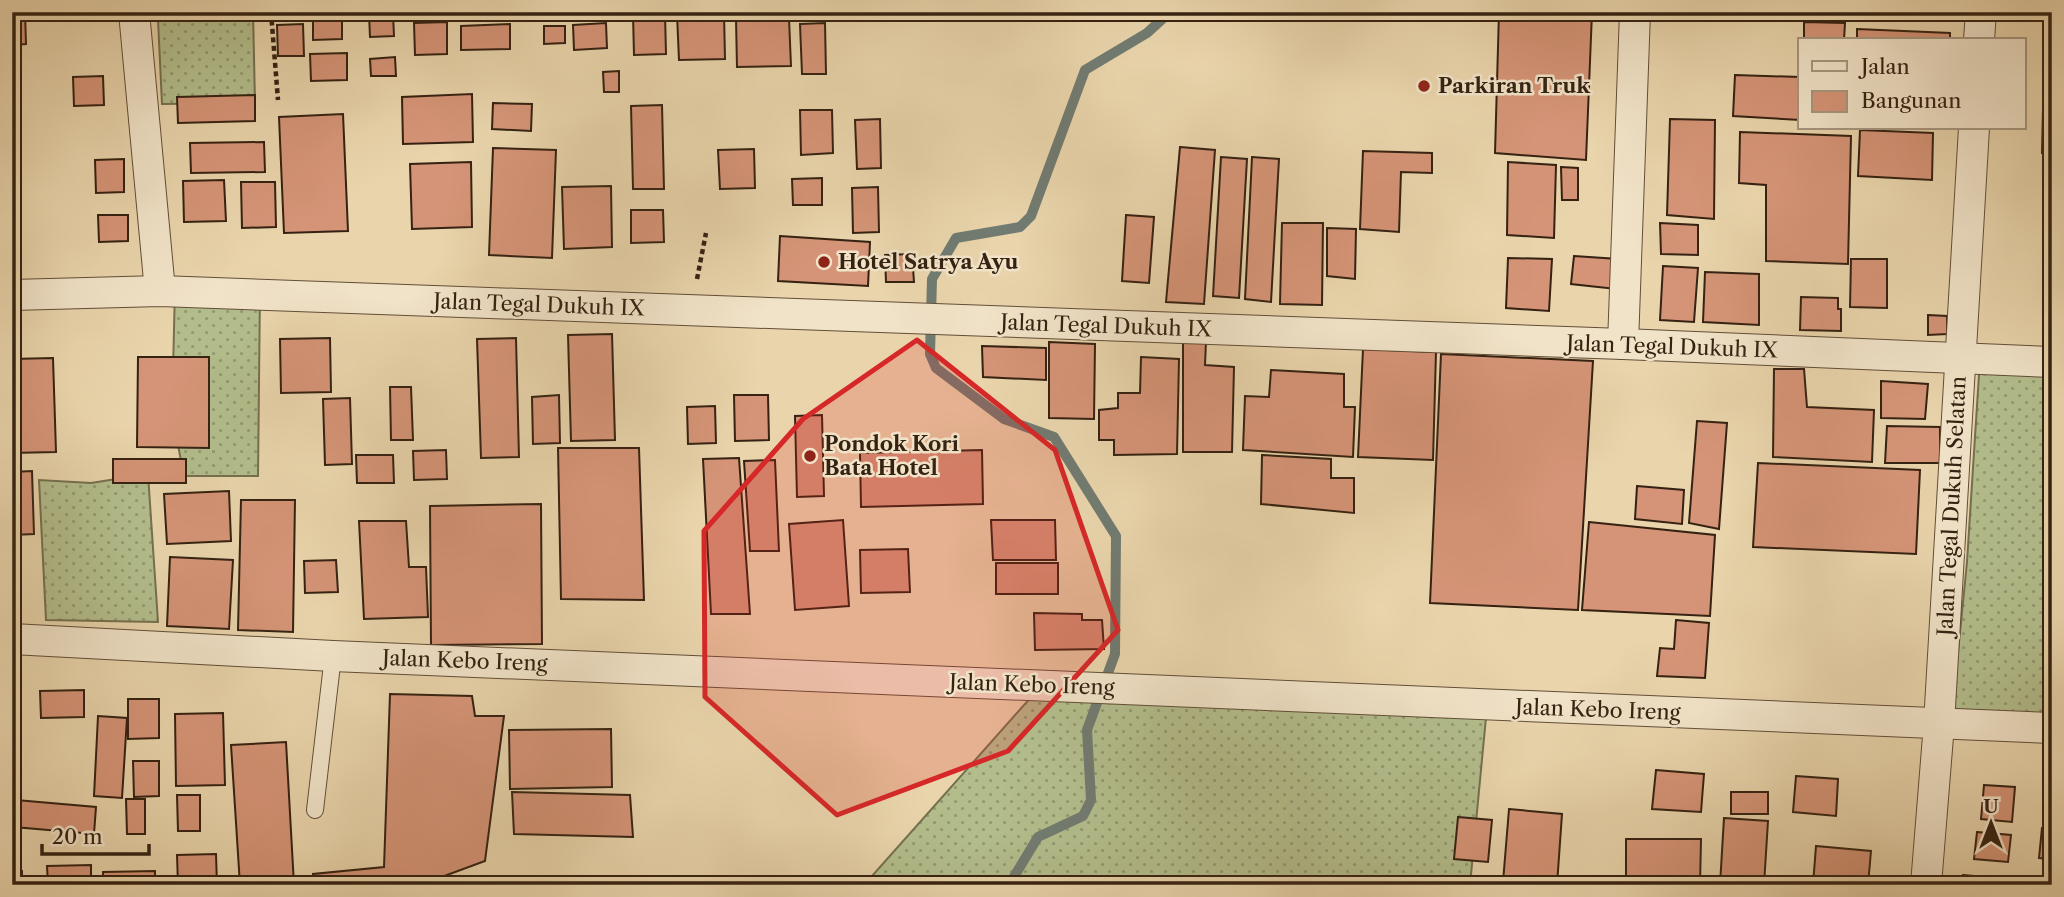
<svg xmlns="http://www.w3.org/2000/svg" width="2064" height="897" font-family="'Libre Caslon Text',serif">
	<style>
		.grass { fill: url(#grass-dots); stroke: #74704f; stroke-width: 2 }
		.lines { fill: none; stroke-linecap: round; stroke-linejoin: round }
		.stream { stroke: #717b71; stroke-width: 10 }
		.building { fill: #d59477; stroke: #352212; stroke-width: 2 }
		.lane-casing { stroke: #624e38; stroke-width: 18 }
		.street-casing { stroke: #624e38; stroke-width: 32 }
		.path { stroke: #352212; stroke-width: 4.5; stroke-dasharray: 5 3.5; stroke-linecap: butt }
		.lane { stroke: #f1e3c8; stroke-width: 16 }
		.street { stroke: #f1e3c8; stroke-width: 30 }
		.marked { fill: #d62828; fill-opacity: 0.2; stroke: #d62828; stroke-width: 5; stroke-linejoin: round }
		.poi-dot { fill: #8f2418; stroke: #f1e3c8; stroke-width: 2.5 }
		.labels { text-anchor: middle; stroke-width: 5; stroke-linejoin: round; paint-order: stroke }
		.poi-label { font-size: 21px; font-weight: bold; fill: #352212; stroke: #f1e3c8; text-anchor: start }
		.street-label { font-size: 21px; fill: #352212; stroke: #f1e3c8 }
	</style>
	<defs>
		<pattern id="grass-dots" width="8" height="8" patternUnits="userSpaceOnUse" patternTransform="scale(1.75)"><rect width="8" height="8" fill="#b3bd8c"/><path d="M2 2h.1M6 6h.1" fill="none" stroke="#929971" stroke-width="1.8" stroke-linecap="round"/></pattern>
	</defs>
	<rect width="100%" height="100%" fill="#e9d4ab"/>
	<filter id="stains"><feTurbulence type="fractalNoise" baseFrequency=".00286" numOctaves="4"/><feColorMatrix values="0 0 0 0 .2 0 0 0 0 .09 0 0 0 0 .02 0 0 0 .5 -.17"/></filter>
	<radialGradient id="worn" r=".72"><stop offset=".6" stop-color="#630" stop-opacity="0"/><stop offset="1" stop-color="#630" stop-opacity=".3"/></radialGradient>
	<g class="grass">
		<polygon points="253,12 255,103 162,104 158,20"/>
		<polygon points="175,287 260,289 258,476 184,476 172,414"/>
		<polygon points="1980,359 2052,362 2052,735 1950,733 1967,562"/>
		<polygon points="148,474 158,622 46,620 39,480 91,483"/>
		<polygon points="1041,686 1487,707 1470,885 864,885"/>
	</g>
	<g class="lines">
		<polyline class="stream" points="1009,885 1038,837 1083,816 1091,800 1087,730 1115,654 1116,536 1054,437 1004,419 936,368 930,354 932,279 956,238 1020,227 1031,216 1085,70 1147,33 1170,12"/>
	</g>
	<g class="building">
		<polygon points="12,12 25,12 26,44 12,45"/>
		<polygon points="1499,12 1592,12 1586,160 1495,153"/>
		<polygon points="393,13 394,36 370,37 369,14"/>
		<polygon points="724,13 725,59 679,60 677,14"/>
		<polygon points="633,14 665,14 666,54 634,55"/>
		<polygon points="313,17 342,17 342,39 313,40"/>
		<polygon points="789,18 791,66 737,67 736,19"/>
		<polygon points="447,22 447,54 415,55 414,23"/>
		<polygon points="1804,22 1845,23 1844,40 1804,40"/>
		<polygon points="606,23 607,48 574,50 573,25"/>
		<polygon points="825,23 826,74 802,74 800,24"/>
		<polygon points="303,24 304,56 278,56 277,25"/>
		<polygon points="510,24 510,49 461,50 461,26"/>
		<polygon points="544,26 565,26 565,43 544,44"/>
		<polygon points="1857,29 1950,33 1950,40 1857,40"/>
		<polygon points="347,53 347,80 311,81 310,54"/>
		<polygon points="395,57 396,76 371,76 370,59"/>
		<polygon points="619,71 619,92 604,92 603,72"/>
		<polygon points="1735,75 1800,77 1800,120 1733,116"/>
		<polygon points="103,76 104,105 74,106 73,77"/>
		<polygon points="472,94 473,142 403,144 402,97"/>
		<polygon points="255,95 255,121 178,123 177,97"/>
		<polygon points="493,103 532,104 531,131 492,129"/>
		<polygon points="662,105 664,189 633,189 631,106"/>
		<polygon points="2043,108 2052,109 2052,178 2050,178 2049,153 2042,153"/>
		<polygon points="800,110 832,110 833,153 801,155"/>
		<polygon points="343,114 348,231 284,233 279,117"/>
		<polygon points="880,119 881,168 857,169 855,120"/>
		<polygon points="1670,119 1715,120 1714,219 1667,215"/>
		<polygon points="1860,130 1933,133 1932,180 1858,176"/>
		<polygon points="1740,132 1851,136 1848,264 1766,261 1766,185 1739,183"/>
		<polygon points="264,142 265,172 191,173 190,143"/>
		<polygon points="1180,147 1215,150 1204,304 1166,302"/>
		<polygon points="493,148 556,150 552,258 489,255"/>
		<polygon points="754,149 755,188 720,189 718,150"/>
		<polygon points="1363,151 1432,153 1432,173 1401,172 1399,232 1360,229"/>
		<polygon points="1221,157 1247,159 1239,298 1213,296"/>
		<polygon points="1252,157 1279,159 1271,302 1245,299"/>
		<polygon points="124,159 124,192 96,193 95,160"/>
		<polygon points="471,162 472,227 412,229 410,164"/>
		<polygon points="1508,162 1556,165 1554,238 1507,235"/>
		<polygon points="12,164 19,164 20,198 12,198"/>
		<polygon points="1561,167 1578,168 1578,200 1562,200"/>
		<polygon points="822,178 822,205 793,205 792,179"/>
		<polygon points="224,180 226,221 184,222 183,181"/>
		<polygon points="241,182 275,182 276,227 242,228"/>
		<polygon points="611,186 612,247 564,249 562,187"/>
		<polygon points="878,187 879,232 853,233 852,188"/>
		<polygon points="631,210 663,210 664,242 631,243"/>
		<polygon points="98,215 128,215 128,241 99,242"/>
		<polygon points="1126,215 1154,217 1149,283 1122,281"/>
		<polygon points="1282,223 1323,223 1322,305 1280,304"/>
		<polygon points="1660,223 1698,225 1698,255 1661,254"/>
		<polygon points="1327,228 1356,229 1355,279 1327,276"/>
		<polygon points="780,236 870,242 868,286 778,281"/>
		<polygon points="912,254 914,282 886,282 885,255"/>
		<polygon points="1574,256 1618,259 1616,289 1571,284"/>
		<polygon points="1508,258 1552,259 1549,311 1506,308"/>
		<polygon points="1851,259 1887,259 1887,308 1850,307"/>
		<polygon points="1663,266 1698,268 1694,322 1660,320"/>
		<polygon points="1705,272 1759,274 1759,325 1703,322"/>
		<polygon points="1801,297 1838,298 1838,309 1841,309 1841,331 1800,330"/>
		<polygon points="1928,315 1947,316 1947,334 1928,335"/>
		<polygon points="612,334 615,440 571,441 568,335"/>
		<polygon points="330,338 331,392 281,393 280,339"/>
		<polygon points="516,338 519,457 481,458 477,339"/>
		<polygon points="1183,340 1206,341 1205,365 1234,367 1232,452 1183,452"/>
		<polygon points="1049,342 1095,344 1094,419 1049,418"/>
		<polygon points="982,346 1046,348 1046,380 983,377"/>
		<polygon points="1363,349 1436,352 1433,460 1358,457"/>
		<polygon points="1441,354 1593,361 1578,610 1430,603"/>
		<polygon points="138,357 209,357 209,448 137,447"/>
		<polygon points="1141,357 1179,359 1177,454 1114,455 1114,440 1099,440 1099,410 1118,408 1118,393 1140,393"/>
		<polygon points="53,358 56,452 12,453 12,359"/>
		<polygon points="1774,369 1804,369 1807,407 1874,410 1872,462 1773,457"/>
		<polygon points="1271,370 1344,374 1344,407 1355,407 1353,457 1243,450 1245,396 1269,397"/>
		<polygon points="1881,381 1928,384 1925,419 1881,418"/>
		<polygon points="390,387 411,387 413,440 391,440"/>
		<polygon points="559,395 560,443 533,444 532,397"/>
		<polygon points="734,395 768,395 769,440 735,441"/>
		<polygon points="350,398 352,464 325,465 323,399"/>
		<polygon points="715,406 716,443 688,444 687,407"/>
		<polygon points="822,415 824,496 797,497 795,416"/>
		<polygon points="1697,421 1727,423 1719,529 1689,523"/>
		<polygon points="1887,426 1940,427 1940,463 1885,463"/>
		<polygon points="558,448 639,448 644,600 561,599"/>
		<polygon points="446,450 447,479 414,480 413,451"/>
		<polygon points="982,450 983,504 861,507 860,453"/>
		<polygon points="356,455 393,455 394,483 357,483"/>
		<polygon points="1262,455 1331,459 1331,478 1354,478 1354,513 1261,504"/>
		<polygon points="739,458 750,614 711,614 703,459"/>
		<rect x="113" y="459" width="73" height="24"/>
		<polygon points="775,460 779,551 750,551 744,461"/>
		<polygon points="1758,463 1920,470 1916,554 1753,547"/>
		<polygon points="32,471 34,534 12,535 12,472"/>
		<polygon points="1637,486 1684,490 1682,524 1635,519"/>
		<polygon points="229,491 231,541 167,544 164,494"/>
		<polygon points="241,500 295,500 293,632 238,630"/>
		<polygon points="541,504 542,644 431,645 430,506"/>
		<polygon points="843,520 849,606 795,610 789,524"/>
		<polygon points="991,520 1055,520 1056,560 993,560"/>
		<polygon points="359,521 406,521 409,567 426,567 428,617 364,619"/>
		<polygon points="1589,522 1715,535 1710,616 1582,610"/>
		<polygon points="908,549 910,592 861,593 860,550"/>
		<polygon points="170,557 233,560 229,629 167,626"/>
		<polygon points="336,560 338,592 305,593 304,561"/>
		<rect x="996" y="563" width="62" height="31"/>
		<polygon points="1034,613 1082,614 1082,620 1102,620 1104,649 1035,650"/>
		<polygon points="1676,620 1709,623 1705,678 1657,676 1660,648 1674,649"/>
		<polygon points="84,690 84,717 41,718 40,691"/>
		<polygon points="390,694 472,696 475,716 504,716 485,861 420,885 314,885 313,874 384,867"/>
		<polygon points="128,699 159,699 159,738 128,739"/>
		<polygon points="223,713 225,785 176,786 175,714"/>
		<polygon points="98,716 127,718 122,798 94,796"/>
		<polygon points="611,729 612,787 510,789 509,730"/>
		<polygon points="286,742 294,885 240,885 231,745"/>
		<polygon points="133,761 159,761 159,796 134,797"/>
		<polygon points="1656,770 1704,774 1701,812 1652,809"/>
		<polygon points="1796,776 1838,779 1836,816 1793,812"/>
		<polygon points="1984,785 2015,787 2012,822 1981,819"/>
		<polygon points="512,792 630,795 633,837 514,834"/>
		<rect x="1731" y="792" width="37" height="22"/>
		<polygon points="177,795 200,795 200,831 178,831"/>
		<polygon points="126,799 145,799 145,834 127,834"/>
		<polygon points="16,800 96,807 94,834 14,827"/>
		<polygon points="1509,809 1562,814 1557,885 1503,882"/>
		<polygon points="1458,817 1492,820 1488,862 1454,859"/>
		<polygon points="1724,818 1768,821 1764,885 1720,885"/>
		<polygon points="2042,828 2052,828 2052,859 2039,858"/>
		<polygon points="1977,832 2011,835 2008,862 1974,859"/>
		<polygon points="1626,839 1701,839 1700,885 1626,885"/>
		<polygon points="1816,846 1871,851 1868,885 1813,885"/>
		<polygon points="216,854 217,885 178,885 177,855"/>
		<polygon points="91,865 91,885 48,885 47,866"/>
		<rect x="12" y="871" width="10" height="14"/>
		<polygon points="155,871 155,885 103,885 103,872"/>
		<polygon points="1963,875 2008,879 2008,885 1963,885"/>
		<polygon points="2039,878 2052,879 2052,885 2039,885"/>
	</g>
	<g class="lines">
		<g class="lane-casing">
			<polyline id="lane" points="315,810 333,656"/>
		</g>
		<g class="street-casing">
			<g id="street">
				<polyline points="134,12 160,291"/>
				<polyline points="1979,40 1981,12"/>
				<polyline points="12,295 160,291 1623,344 2052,362"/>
				<polyline points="1623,344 1635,12"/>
				<polyline points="12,639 333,656 2052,728"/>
				<polyline points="1926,885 1939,724 1974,128"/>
			</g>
		</g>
		<g class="path">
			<polyline points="271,12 278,100"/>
			<polyline points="697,279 706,233"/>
		</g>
		<use href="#lane" class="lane"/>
		<use href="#street" class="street"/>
	</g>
	<path class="marked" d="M 917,340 L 1055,450 L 1118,630 L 1008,751 L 837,815 L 705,697 L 704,531 L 803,419 Z"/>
	<g class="poi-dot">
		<circle cx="1424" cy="86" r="7"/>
		<circle cx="824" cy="262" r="7"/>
		<circle cx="810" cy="456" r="7"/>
	</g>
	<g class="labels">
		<g class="poi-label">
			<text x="1438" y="93">Parkiran Truk</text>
			<text x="838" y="269">Hotel Satrya Ayu</text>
			<text x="824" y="451">Pondok Kori<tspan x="824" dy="24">Bata Hotel</tspan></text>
		</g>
		<g class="street-label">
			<text transform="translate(539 305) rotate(2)" y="7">Jalan Tegal Dukuh IX</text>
			<text transform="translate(1106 326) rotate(2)" y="7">Jalan Tegal Dukuh IX</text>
			<text transform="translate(1672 347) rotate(2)" y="7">Jalan Tegal Dukuh IX</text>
			<text transform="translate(1952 506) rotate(-87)" y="7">Jalan Tegal Dukuh Selatan</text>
			<text transform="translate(465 661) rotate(2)" y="7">Jalan Kebo Ireng</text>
			<text transform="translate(1032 685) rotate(2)" y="7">Jalan Kebo Ireng</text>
			<text transform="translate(1598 710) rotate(2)" y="7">Jalan Kebo Ireng</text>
		</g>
	</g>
	<rect width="2064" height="897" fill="none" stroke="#e9d4ab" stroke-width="42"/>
	<rect x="14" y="14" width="2036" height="869" fill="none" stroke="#352212" stroke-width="3.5"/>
	<rect x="21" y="21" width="2022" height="855" fill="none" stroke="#352212" stroke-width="2"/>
	<rect x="1798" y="38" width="228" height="91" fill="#f1e3c8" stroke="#a6967f" stroke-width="2"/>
	<rect x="1812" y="61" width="35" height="10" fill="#f1e3c8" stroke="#a6967f" stroke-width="2"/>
	<text x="1861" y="74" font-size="21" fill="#352212">Jalan</text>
	<rect x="1812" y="91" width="35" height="21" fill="#d59477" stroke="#a6967f" stroke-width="2"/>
	<text x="1861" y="108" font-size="21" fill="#352212">Bangunan</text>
	<g transform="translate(1991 823)" stroke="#f1e3c8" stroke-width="5" paint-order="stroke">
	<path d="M0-5L12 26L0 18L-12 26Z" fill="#352212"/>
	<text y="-10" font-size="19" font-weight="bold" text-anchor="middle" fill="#352212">U</text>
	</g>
	<path d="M42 844v10h107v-10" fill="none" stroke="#352212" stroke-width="3.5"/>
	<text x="52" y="844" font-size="21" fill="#352212" stroke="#f1e3c8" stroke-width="5" paint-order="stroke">20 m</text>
	<rect width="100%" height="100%" filter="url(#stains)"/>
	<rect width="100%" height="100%" fill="url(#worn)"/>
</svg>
